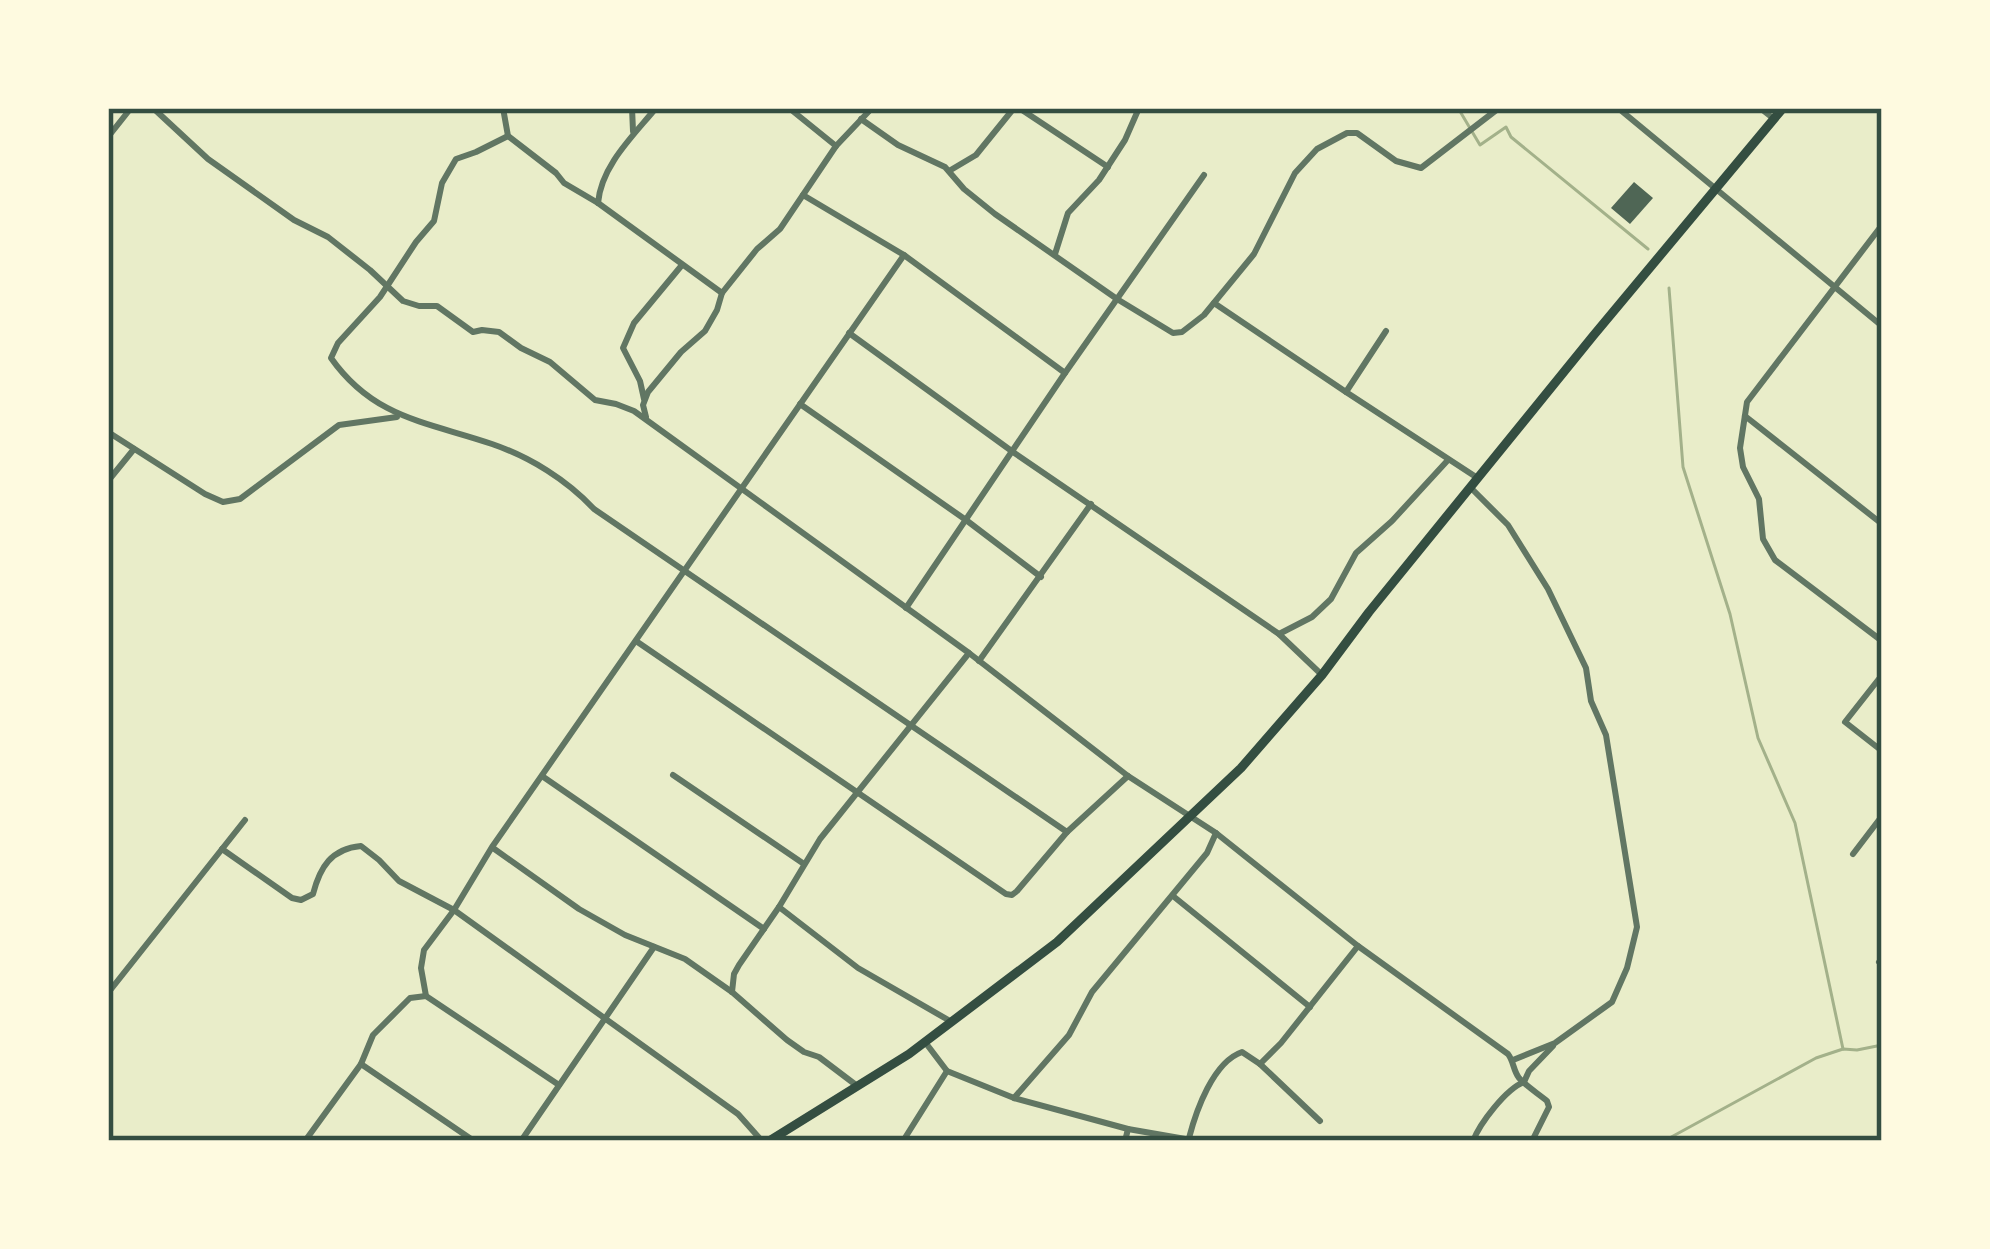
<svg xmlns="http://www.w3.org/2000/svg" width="1990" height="1249" font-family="Signika,sans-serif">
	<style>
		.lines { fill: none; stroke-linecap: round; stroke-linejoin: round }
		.stream { stroke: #a3b18a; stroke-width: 3 }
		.building { fill: #4f6655 }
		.minor { stroke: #617663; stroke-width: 6 }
		.tertiary { stroke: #617663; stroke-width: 6 }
		.primary { stroke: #344e41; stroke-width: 9 }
		.neatline { fill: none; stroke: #344e41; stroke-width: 4.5 }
	</style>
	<rect width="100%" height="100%" fill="#e9edc9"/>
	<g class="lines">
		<g class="stream">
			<polyline points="1464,108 1461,113 1480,145 1506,127 1511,137 1648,249"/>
			<polyline points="1669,288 1683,467 1730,614 1758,738 1795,823 1843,1049"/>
			<polyline points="1664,1141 1816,1058 1843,1049 1857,1050 1882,1045"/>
		</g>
	</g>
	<polygon class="building" points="1634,182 1653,198 1630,224 1611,208"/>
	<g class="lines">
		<g class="minor">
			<path d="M 153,108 L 208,159 L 294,220 L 328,237 L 370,270 L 403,301 L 419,306 L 437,306 L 473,332 L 482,330 L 499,332 L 521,348 L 550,362 L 595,400 L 616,404 L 634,411 L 969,653 L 1128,776 L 1216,833 L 1358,946 L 1508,1054 C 1514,1062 1513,1070 1519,1078 C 1527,1087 1539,1094 1547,1101 L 1549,1107 L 1532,1141"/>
			<polyline points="503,108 508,136 556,173 564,183 598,203 722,293"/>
			<polyline points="632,108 633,131"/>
			<polyline points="789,108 836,146"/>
			<polyline points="1019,108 1108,167"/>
			<polyline points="1618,108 1882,326"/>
			<polyline points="1760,108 1774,119"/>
			<polyline points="861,119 898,145 945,167 964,189 995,214 1117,299 1173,333 1182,332 1204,315 1254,254 1295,173 1317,149 1347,133 1357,133 1396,161 1421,168 1499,108"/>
			<path d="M 508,136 L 476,152 L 456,159 L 442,183 L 434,221 L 416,242 L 380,297 L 338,343 L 331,358 C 374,419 428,422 492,444 C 530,457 567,480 594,509 L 1067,832 L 1128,776"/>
			<polyline points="108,137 131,108"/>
			<polyline points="949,171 976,155 1014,108"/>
			<polyline points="803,195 904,255 1065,373"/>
			<path d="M 598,203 C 601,166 633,136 656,108"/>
			<polyline points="1882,225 1747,402 1740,448 1743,467 1759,499 1763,539 1775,560 1882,641"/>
			<polyline points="1055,254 1068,213 1099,180 1125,140 1139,108"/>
			<polyline points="1214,303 1346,392"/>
			<polyline points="1386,331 1346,392 1476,477"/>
			<polyline points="849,333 1013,452 1279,634 1322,675"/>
			<polyline points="644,399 640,381 623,348 634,323 682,265"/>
			<polyline points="800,404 966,520 1041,577"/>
			<polyline points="1745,416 1882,524"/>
			<polyline points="646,417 643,405 648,392 681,352 705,331 717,310 722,293 757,249 780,229 836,146 872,108"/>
			<polyline points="108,432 205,494 223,502 240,499 339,425 397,417"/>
			<polyline points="108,481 134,449"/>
			<polyline points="1472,489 1508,525 1548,589 1586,668 1591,701 1606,735 1637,927 1627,968 1612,1002 1555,1043 1513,1060"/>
			<polyline points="906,608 1065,373 1204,175"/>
			<polyline points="1279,634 1312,617 1331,599 1356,553 1392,521 1448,460"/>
			<polyline points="636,641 1006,894 1012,895 1017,891 1067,832"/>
			<polyline points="979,661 1091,504"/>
			<polyline points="1882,675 1845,722 1882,751"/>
			<polyline points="673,775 804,864"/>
			<polyline points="542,776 764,929"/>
			<polyline points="493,848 579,909 625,935 685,959 732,992 787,1040 804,1052 819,1057 856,1085"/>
			<path d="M 222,849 L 292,898 L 301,900 L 313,894 C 320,867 331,849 361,846 L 379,860 L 399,881 L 454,910 L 738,1114 L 762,1141"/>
			<polyline points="1853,854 1882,816"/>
			<polyline points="1173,896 1310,1007"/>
			<polyline points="779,907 858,968 950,1021"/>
			<polyline points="1879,962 1882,959"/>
			<polyline points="732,992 734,974 739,965 779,907 820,839 969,653"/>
			<polyline points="108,993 245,820"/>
			<polyline points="361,1064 474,1141"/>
			<polyline points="1260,1064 1320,1121"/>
			<polyline points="559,1085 426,996 421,968 424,950 454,910 492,847 904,255"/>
			<polyline points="1014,1098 1069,1035 1092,992 1207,853 1216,833"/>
			<path d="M 1189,1138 C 1196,1111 1213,1062 1242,1052 L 1260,1064 L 1281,1043 L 1358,946"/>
			<polyline points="305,1141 361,1064 373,1035 410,998 426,996"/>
			<polyline points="521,1141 654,947"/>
			<polyline points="903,1141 947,1071"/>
			<polyline points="1125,1141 1128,1129"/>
			<path d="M 1473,1141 C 1480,1123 1506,1089 1524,1082 L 1529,1071 L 1553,1046"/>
		</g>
		<polyline class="tertiary" points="925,1042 947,1071 1014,1098 1128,1129 1197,1141"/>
		<polyline class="primary" points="769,1141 909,1054 1057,942 1241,768 1322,675 1369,612 1593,336 1783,108"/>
	</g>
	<rect width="1990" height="1249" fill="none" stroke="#fefae0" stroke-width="222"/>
	<rect x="111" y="111" width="1768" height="1027" class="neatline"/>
</svg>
